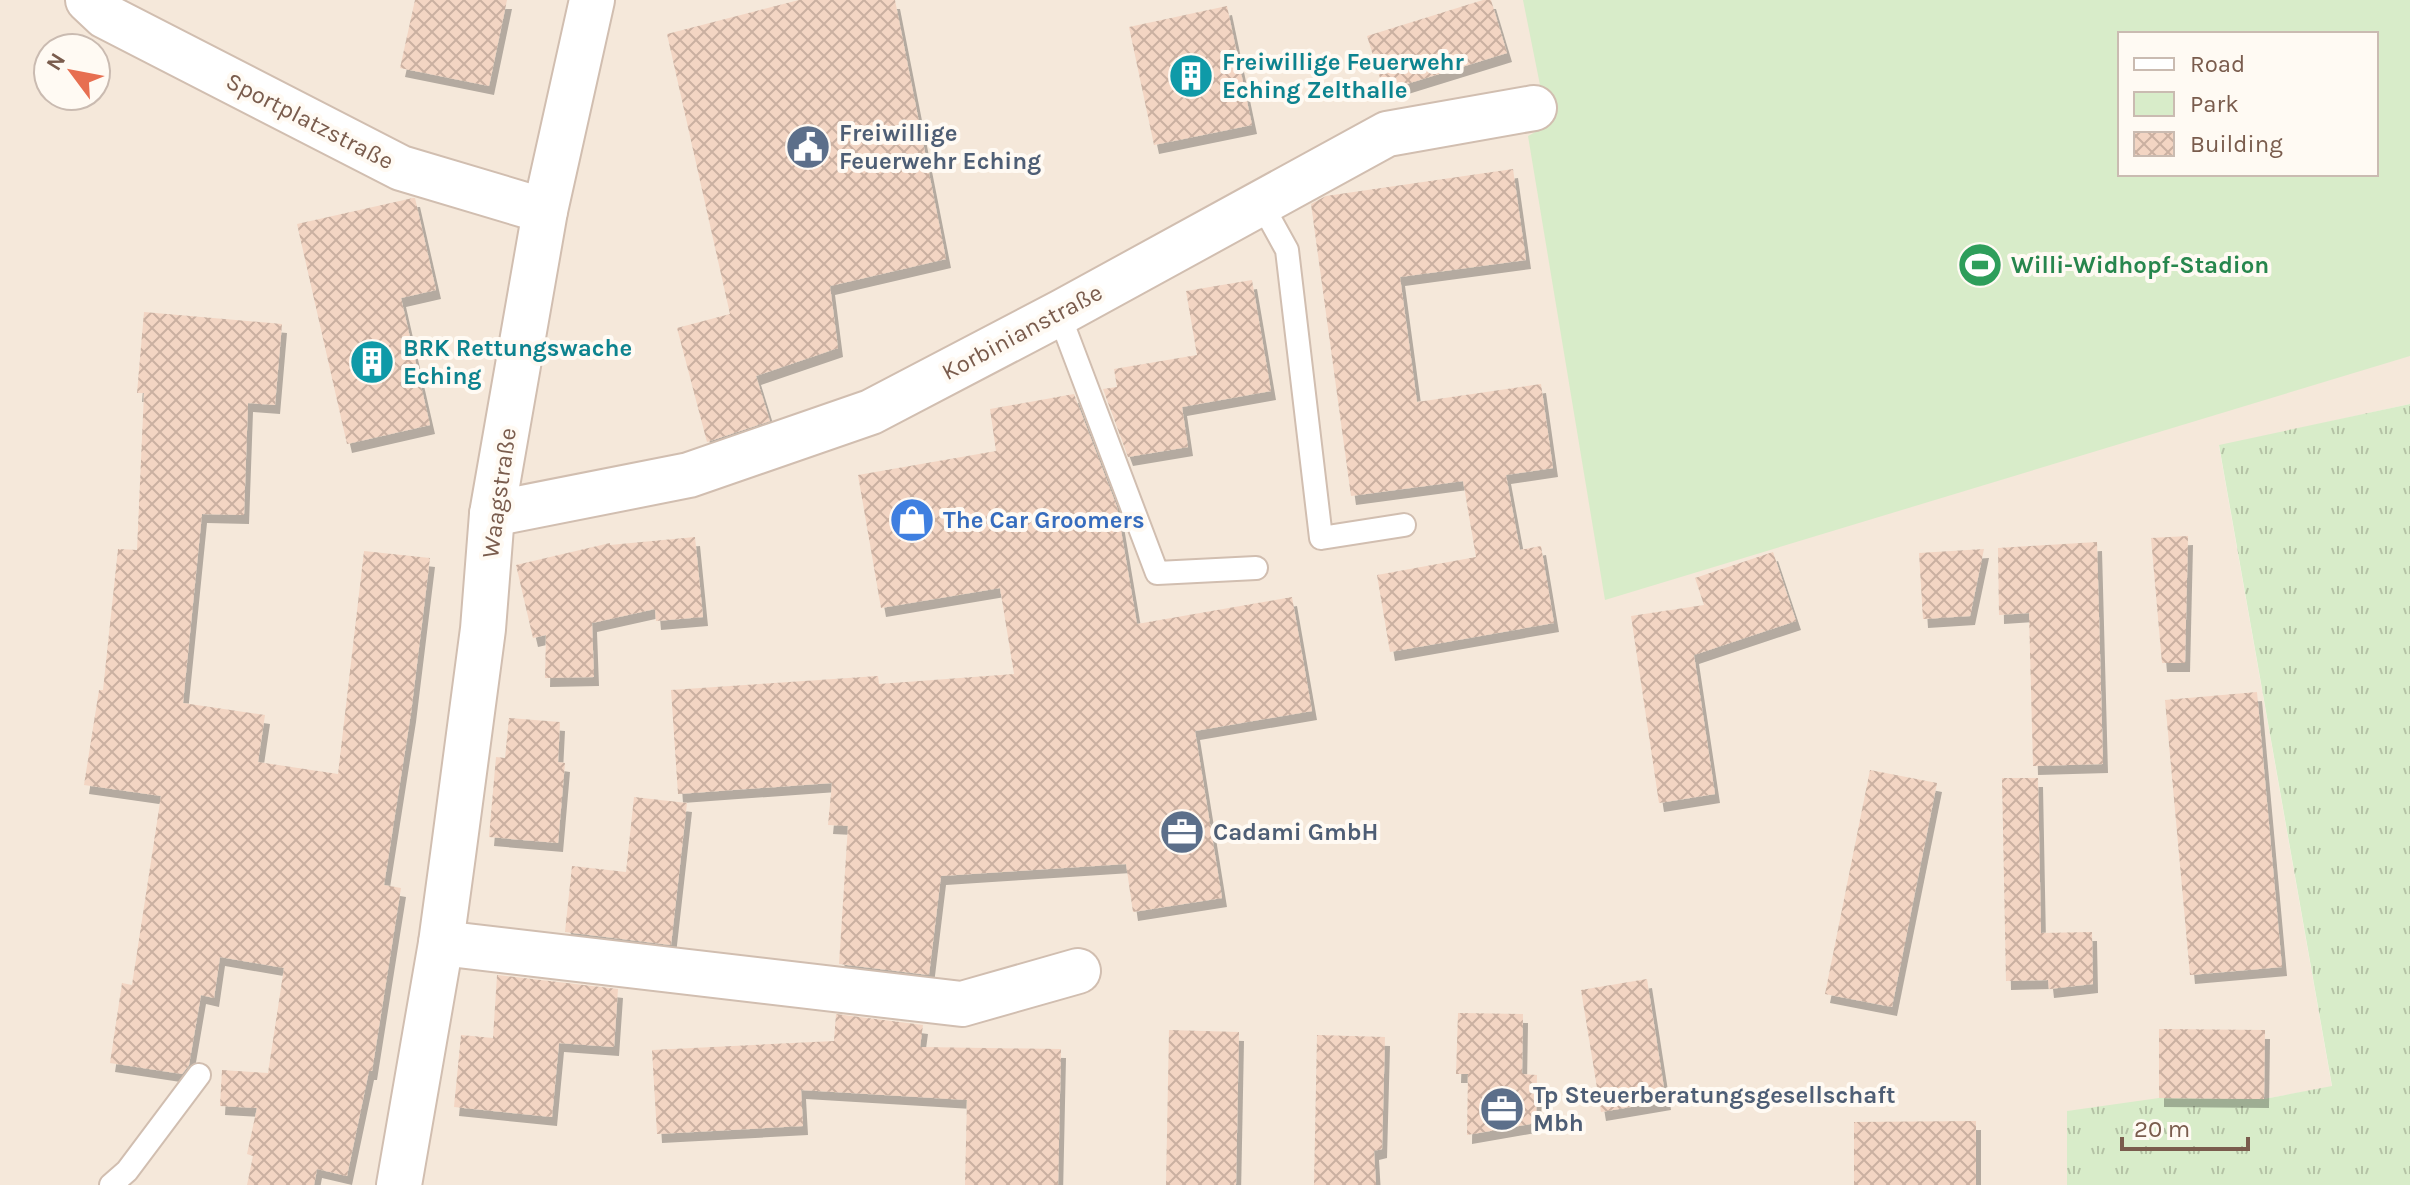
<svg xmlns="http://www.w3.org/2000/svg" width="2410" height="1185" font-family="Karla,sans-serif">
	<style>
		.residential { fill: #f5e8da; fill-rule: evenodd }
		.grass { fill: url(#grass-tufts) }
		.green { fill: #d8ecc9; fill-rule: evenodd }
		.building { fill: url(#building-cross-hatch); filter: url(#shadow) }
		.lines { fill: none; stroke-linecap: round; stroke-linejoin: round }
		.lane-casing { stroke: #d1beb0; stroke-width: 26 }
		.street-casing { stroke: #d1beb0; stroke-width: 48 }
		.lane { stroke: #fff; stroke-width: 22 }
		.street { stroke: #fff; stroke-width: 44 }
		.labels { text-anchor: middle; stroke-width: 8; stroke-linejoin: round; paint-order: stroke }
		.culture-label { font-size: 24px; font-weight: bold; fill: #0d838f; stroke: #fffaf3; text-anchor: start }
		.street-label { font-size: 24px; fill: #7a5c4d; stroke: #fffaf3 }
		.service-label { font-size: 24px; font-weight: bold; fill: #4e5e75; stroke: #fffaf3; text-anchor: start }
		.leisure-label { font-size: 24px; font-weight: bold; fill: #27864d; stroke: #fffaf3; text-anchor: start }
		.shop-label { font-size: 24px; font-weight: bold; fill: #366cbe; stroke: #fffaf3; text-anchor: start }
	</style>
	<defs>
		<pattern id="grass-tufts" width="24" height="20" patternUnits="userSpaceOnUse" patternTransform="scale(2)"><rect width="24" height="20" fill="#d8ecc9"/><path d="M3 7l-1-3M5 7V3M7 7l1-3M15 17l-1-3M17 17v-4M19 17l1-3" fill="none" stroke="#b4c2a5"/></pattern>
		<pattern id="building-cross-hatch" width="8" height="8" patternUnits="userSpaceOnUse" patternTransform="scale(2)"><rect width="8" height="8" fill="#f3d5c3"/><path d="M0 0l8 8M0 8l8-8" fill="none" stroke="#cab0a1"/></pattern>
		<filter id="shadow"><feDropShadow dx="5" dy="9" stdDeviation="0" flood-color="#0004"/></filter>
	</defs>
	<rect width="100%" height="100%" fill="#fdf6ec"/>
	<path class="residential" d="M 0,0 L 2410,0 L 2410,404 L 2219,446 L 2332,1087 L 2264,1099 L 2068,1111 L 2067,1185 L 0,1185 ZM 2120,34 L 2376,34 L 2376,174 L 2120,174 ZM 48,48 L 96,48 L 96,96 L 48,96 Z"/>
	<polygon class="grass" points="2410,404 2410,1185 2067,1185 2067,1111 2159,1098 2264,1099 2332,1086 2219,445"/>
	<path class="green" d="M 1523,0 L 2410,0 L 2410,356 L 1605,600 L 1528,136 L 1548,125 ZM 2120,34 L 2376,34 L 2376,174 L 2120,174 Z"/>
	<g class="building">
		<polygon points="415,0 507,0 489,86 400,68"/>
		<polygon points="799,0 895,0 946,259 830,286 838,348 756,376 770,421 707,442 677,328 730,314 667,34"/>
		<polygon points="1483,0 1491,0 1507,53 1384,91 1367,36"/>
		<polygon points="1227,6 1252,125 1154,145 1129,27"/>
		<polygon points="1513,169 1526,260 1400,277 1417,402 1541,384 1553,468 1506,475 1520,550 1541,546 1554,623 1390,652 1377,575 1476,557 1463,481 1351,496 1311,204 1326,196"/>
		<polygon points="413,198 415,198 436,290 401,298 430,425 347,444 297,224"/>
		<polygon points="1252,280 1271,391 1182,407 1188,447 1128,457 1103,389 1117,387 1114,369 1197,355 1186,291"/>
		<polygon points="144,312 282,324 275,405 248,403 244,515 202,514 183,703 265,715 258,762 338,774 364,551 430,558 411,713 384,885 401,888 372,1071 369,1071 347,1176 317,1169 314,1185 247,1185 253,1156 247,1154 257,1108 220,1106 222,1070 268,1073 284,968 220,957 214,998 201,995 189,1065 182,1074 110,1063 122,983 132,985 161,796 84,785 99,690 103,690 118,549 137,550 144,393 137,393"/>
		<polygon points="1074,394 1117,507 1137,624 1292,597 1312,711 1195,731 1222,898 1133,912 1126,864 941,876 929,975 839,964 848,826 828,825 832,783 678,794 671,690 878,676 879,684 1014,674 1000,588 881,608 858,475 996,451 990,409"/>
		<polygon points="2188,536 2185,663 2162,663 2151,538"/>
		<polygon points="695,537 703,617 656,621 655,609 592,623 594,677 545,678 546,635 533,638 516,565 610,543 610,545"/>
		<polygon points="2097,542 2103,764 2033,766 2029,613 1999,615 1998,548"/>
		<polygon points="1984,549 1970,616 1923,619 1919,553"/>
		<polygon points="1773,552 1796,621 1694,655 1715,794 1659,803 1631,616 1704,605 1695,578"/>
		<polygon points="2257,692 2282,967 2190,975 2165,700"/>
		<polygon points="509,718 560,722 558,762 565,763 558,843 489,837 496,757 505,758"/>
		<polygon points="1870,770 1937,783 1892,1007 1825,994"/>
		<polygon points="2002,778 2038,778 2041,933 2092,932 2093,984 2049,989 2048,980 2006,981"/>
		<polygon points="634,797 687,803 671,945 565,932 572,866 626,872"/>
		<polygon points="497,975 618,989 614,1047 559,1043 552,1117 454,1107 461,1035 493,1038"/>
		<polygon points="1647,979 1666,1101 1601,1112 1581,990"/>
		<polygon points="1458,1013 1523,1014 1522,1074 1537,1075 1536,1123 1467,1135 1468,1074 1456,1074"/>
		<polygon points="836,1014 923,1025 920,1047 1061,1049 1058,1185 965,1185 967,1100 801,1090 803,1126 657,1134 652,1050 834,1041"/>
		<polygon points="2159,1029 2265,1030 2264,1099 2159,1098"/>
		<polygon points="1169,1030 1239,1032 1236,1185 1166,1185"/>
		<polygon points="1317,1035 1385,1037 1382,1149 1374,1151 1376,1185 1314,1185"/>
		<polygon points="1976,1121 1976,1185 1854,1185 1854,1122"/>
	</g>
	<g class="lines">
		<g class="lane-casing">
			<g id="lane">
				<polyline points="1261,203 1287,250 1321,538 1404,525"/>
				<polyline points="1059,314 1157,573 1256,568"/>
				<polyline points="111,1185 127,1171 199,1075"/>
			</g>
		</g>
		<g class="street-casing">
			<g id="street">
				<polyline points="88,0 105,16 401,168 545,211"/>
				<polyline points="492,514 689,475 871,412 1062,312 1387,134 1534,108"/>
				<polyline points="441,943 962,1004 1078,971"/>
				<polyline points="399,1185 441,943 453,855 483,629 492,514 545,211 592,0"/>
			</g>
		</g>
		<use href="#lane" class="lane"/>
		<use href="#street" class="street"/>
	</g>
	<defs>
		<g id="building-disc" transform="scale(2.3)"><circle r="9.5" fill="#0f9aa8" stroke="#fffaf3"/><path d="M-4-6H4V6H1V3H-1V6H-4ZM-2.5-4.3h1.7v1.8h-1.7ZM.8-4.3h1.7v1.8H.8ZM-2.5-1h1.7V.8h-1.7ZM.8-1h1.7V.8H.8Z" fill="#fff"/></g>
		<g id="civic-disc" transform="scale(2.3)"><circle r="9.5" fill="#5c6f8a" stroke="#fffaf3"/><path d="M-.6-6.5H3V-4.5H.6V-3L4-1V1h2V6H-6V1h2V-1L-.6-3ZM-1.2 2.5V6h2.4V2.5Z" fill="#fff"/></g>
		<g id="stadium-disc" transform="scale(2.3)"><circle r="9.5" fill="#2e9e5b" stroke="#fffaf3"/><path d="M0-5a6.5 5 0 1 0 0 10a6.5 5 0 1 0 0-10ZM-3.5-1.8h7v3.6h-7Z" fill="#fff"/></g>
		<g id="shop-disc" transform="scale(2.3)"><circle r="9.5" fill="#3f7fe0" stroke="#fffaf3"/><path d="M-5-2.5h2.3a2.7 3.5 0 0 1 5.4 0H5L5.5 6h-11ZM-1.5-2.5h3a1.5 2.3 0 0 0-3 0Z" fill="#fff"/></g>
		<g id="office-disc" transform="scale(2.3)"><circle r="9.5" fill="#5c6f8a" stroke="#fffaf3"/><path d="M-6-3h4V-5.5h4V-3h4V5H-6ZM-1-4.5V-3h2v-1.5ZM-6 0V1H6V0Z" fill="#fff"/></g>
	</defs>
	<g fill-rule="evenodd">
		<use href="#building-disc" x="1191" y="76"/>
		<use href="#civic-disc" x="808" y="147"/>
		<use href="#stadium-disc" x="1980" y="265"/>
		<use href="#building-disc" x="372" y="362"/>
		<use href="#shop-disc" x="912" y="520"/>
		<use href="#office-disc" x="1182" y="832"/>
		<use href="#office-disc" x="1502" y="1109"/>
	</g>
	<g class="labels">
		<g class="culture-label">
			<text x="1222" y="70">Freiwillige Feuerwehr<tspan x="1222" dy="28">Eching Zelthalle</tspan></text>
			<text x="403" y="356">BRK Rettungswache<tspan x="403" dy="28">Eching</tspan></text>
		</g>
		<g class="street-label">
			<text transform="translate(310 121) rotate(27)" y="8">Sportplatzstraße</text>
			<text transform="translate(1022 332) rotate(-28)" y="8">Korbinianstraße</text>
			<text transform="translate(499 493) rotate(-82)" y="8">Waagstraße</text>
		</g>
		<g class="service-label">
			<text x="839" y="141">Freiwillige<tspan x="839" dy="28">Feuerwehr Eching</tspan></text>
			<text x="1213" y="840">Cadami GmbH</text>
			<text x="1533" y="1103">Tp Steuerberatungsgesellschaft<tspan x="1533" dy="28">Mbh</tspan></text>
		</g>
		<g class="leisure-label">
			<text x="2011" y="273">Willi-Widhopf-Stadion</text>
		</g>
		<g class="shop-label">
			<text x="943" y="528">The Car Groomers</text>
		</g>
	</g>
	<rect x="2118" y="32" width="260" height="144" fill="#fffaf3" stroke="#cabbb1" stroke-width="2"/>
	<rect x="2134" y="58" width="40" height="12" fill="#ffffff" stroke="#cabbb1" stroke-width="2"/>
	<text x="2190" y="72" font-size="24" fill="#7a5c4d">Road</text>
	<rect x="2134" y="92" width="40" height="24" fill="#d8ecc9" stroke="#cabbb1" stroke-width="2"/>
	<text x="2190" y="112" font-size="24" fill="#7a5c4d">Park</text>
	<rect x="2134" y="132" width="40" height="24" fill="url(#building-cross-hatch)" stroke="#cabbb1" stroke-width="2"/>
	<text x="2190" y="152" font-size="24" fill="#7a5c4d">Building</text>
	<g transform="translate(72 72) rotate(302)"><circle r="38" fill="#fffaf3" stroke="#cabbb1" stroke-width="2"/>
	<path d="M0-6L14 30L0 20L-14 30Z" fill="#e76f51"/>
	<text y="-12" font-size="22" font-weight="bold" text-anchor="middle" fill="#7a5c4d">N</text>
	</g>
	<path d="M2122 1137v12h126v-12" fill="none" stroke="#7a5c4d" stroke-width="4"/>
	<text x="2134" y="1137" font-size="24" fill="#7a5c4d" stroke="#fffaf3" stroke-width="6" paint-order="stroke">20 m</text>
</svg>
